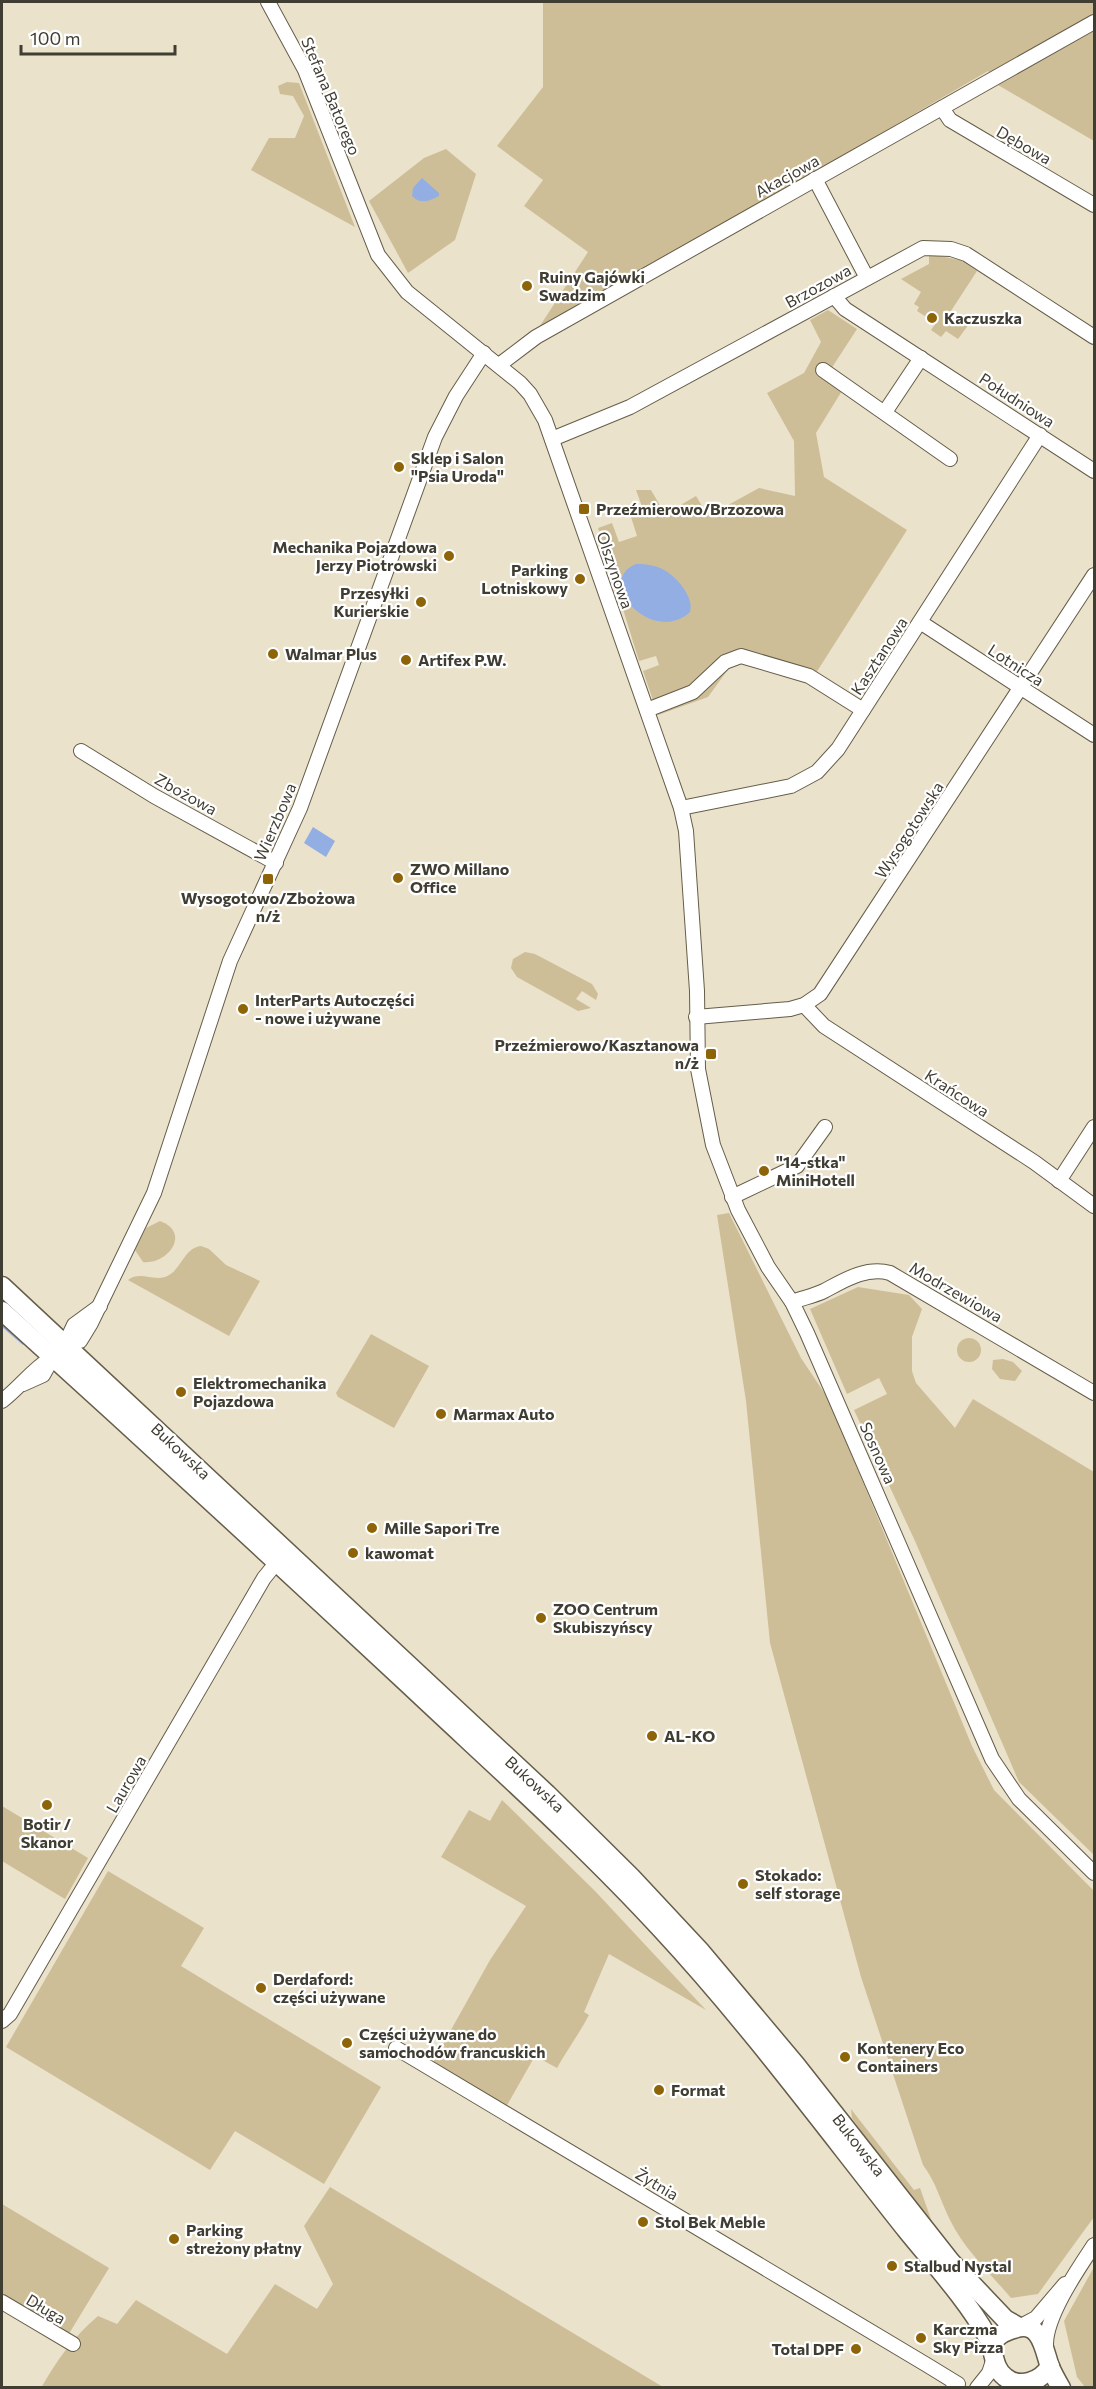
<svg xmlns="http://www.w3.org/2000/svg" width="1096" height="2389" font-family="Commissioner,sans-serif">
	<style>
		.green { fill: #cebe97 }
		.water { fill: #92aee3 }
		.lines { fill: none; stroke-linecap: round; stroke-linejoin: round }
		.stream { stroke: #92aee3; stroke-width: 3 }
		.minor-casing { stroke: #655d49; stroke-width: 16 }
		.major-casing { stroke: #655d49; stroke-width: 21 }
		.minor { stroke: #fff; stroke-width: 14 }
		.major { stroke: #fff; stroke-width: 18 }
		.poi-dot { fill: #8d6408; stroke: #fff; stroke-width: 2 }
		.labels { text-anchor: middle; stroke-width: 4.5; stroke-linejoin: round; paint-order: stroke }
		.street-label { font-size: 16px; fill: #403d33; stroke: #fff }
		.poi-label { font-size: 16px; font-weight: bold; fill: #403d33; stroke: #fff; text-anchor: start }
	</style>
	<rect width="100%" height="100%" fill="#ebe2cb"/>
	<g class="green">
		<polygon points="543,2 1094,2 1094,141 998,85 988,71 534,335 588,252 524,206 543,180 497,146 543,87"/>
		<polygon points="287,82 299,83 355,227 251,170 269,138 295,138 304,116 293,96 280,94 278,86"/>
		<polygon points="446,149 476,174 455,240 408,273 369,201 424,158"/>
		<polygon points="929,254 960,260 977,271 951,311 969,324 958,339 946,331 941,337 931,330 936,323 917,311 919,307 914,304 921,292 901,279 929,264"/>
		<polygon points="828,310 857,329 831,369 848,381 816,433 824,477 907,530 816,673 740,653 708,697 658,715 643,671 659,665 656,656 639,661 598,528 612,523 619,542 637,536 631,517 644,512 636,490 651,490 665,514 696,496 708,516 759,488 795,496 794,441 767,393 804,373 821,342 810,320"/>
		<polygon points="525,952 535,954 592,984 598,994 596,1000 582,991 576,999 591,1008 578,1011 517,977 511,968 513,959"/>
		<path d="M 729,1213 L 801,1358 L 829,1400 L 972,1746 L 994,1790 L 1094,1891 L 1094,2217 L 1038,2294 L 1011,2298 C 990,2273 964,2249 950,2220 C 940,2200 936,2182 923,2165 L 861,1977 L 770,1643 L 746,1401 L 717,1215 Z"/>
		<path d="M 160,1221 C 192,1233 167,1265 143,1262 L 135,1250 L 146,1228 Z"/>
		<path d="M 201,1246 L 209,1249 L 226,1265 L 260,1281 L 229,1336 L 128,1280 C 140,1271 152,1281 165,1277 C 182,1271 183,1248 201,1246 Z"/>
		<polygon points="858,1287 909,1295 922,1309 912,1337 912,1371 916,1383 955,1428 973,1399 1094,1472 1094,1855 1019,1782 915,1541 854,1410 887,1394 879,1378 847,1394 810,1309"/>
		<polygon points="371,1334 429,1366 394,1428 338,1397 336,1393"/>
		<circle cx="969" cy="1350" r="12"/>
		<polygon points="1003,1359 1013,1362 1022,1371 1015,1381 1000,1379 992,1369 993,1360"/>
		<path d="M 502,1800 L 595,1891 L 706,2010 L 609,1954 L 584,2012 L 589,2015 C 579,2034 567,2050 557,2068 L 535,2056 L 506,2107 L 432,2064 L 490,1960 L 526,1906 L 441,1857 L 469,1810 L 490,1821 Z"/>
		<polygon points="2,1806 88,1858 65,1899 2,1861"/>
		<polygon points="108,1871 204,1928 181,1966 381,2087 324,2184 235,2131 210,2170 6,2047"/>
		<polygon points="851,2109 914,2190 920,2188 933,2225 894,2180 852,2118"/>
		<path d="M 330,2187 L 663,2387 L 41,2388 C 57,2360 73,2337 98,2316 L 117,2324 L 136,2300 L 227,2354 L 275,2284 L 317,2309 L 333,2284 L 304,2226 Z"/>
		<polygon points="2,2204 109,2268 70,2332 66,2334 2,2295"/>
		<polygon points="1094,2267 1094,2387 1085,2387 1077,2377 1064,2321"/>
	</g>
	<g class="water">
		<path d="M 422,178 L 439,193 L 439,196 C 429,201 421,205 412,196 L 413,188 Z"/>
		<path d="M 636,564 C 645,564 656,565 664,570 C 676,576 695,598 690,612 C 653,646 593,582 636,564 Z"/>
		<polygon points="313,827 335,841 326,857 304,843"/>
	</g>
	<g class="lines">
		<polyline class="stream" points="2,1325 23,1343"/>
		<g class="minor-casing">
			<g id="minor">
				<polyline points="268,2 305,70 378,255 407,292 520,383 530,394 545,420 681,808 686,831 697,991 698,1069 713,1145 738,1210 768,1267 792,1302 807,1333 992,1759 1019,1799 1094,1873"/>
				<polyline points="942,108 950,120 1094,205"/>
				<polyline points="815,179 867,278"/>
				<polyline points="834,296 845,309 1094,471"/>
				<polyline points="499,365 536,337 1094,22"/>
				<polyline points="823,370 950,459"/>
				<polyline points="885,412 921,358"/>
				<polyline points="552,439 630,407 923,248 951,249 966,254 1094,337"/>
				<polyline points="920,622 1094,735"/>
				<polyline points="647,710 693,692 725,662 741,656 809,676 863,710"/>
				<polyline points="81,751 154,796 276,863"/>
				<polyline points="681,808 791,786 817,772 838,749 1040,435"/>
				<polyline points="804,1005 824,1026 1034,1162 1094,1206"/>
				<polyline points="696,1017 790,1009 804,1005 820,994 1094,575"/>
				<polyline points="1059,1181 1094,1127"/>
				<polyline points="732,1197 797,1166 825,1127"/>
				<path d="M 792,1302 C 802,1298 814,1296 824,1291 C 843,1281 866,1266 890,1273 L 1094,1393"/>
				<polyline points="65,1344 80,1341 91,1323 154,1193 230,961 300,808 435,437 456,396 484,353"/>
				<polyline points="23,1384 43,1375 53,1357 65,1344 74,1325 100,1306"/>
				<path d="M 2,1401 C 19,1388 32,1370 51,1358"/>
				<polyline points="2,2021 10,2014 264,1578 277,1562"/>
				<polyline points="396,2048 927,2365 958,2384 953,2388"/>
				<polyline points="2,2302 73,2344"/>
				<polyline points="1019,2327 1036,2318 1065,2284"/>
				<path d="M 1046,2346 C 1045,2317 1078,2269 1094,2245"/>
				<polyline points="977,2388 989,2373 994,2358"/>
			</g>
		</g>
		<g class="major-casing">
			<g id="major">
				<polyline points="2,1286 547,1794 631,1877 701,1952 796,2065 951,2262 1005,2319 1019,2327"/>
				<path d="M 2,1311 C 138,1434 274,1559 408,1684 C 494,1765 582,1843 661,1929 C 750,2025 827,2130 908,2232 C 934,2264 967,2300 987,2336 C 995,2350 992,2367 1005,2377 C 1019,2389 1041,2382 1050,2366"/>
				<path d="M 991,2345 C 997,2335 1004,2332 1014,2329 C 1041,2319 1044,2350 1050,2367 C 1053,2374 1057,2381 1061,2388"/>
			</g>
		</g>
		<use href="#minor" class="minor"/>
		<use href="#major" class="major"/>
	</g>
	<g class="poi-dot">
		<circle cx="527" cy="286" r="6"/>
		<circle cx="932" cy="318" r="6"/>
		<circle cx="399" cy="467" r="6"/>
		<rect x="578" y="503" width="12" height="12" rx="3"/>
		<circle cx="449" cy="556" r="6"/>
		<circle cx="580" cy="579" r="6"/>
		<circle cx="421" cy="602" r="6"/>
		<circle cx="273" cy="654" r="6"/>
		<circle cx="406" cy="660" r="6"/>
		<circle cx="398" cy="878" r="6"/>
		<rect x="262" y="873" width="12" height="12" rx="3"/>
		<circle cx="243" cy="1009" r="6"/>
		<rect x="705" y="1048" width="12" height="12" rx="3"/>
		<circle cx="764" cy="1171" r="6"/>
		<circle cx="181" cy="1392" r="6"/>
		<circle cx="441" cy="1414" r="6"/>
		<circle cx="372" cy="1528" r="6"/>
		<circle cx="353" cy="1553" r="6"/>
		<circle cx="541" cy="1618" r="6"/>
		<circle cx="652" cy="1736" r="6"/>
		<circle cx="47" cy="1805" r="6"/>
		<circle cx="743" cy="1884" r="6"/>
		<circle cx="261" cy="1988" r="6"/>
		<circle cx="347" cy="2043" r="6"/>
		<circle cx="845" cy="2057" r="6"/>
		<circle cx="659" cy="2090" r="6"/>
		<circle cx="643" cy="2222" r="6"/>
		<circle cx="174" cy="2239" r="6"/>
		<circle cx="892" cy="2266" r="6"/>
		<circle cx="921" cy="2338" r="6"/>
		<circle cx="856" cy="2349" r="6"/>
	</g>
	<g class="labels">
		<g class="street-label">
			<text transform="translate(331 96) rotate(67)" y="6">Stefana Batorego</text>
			<text transform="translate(1024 145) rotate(30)" y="6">Dębowa</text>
			<text transform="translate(787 176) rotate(-29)" y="6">Akacjowa</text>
			<text transform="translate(818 286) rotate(-29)" y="6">Brzozowa</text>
			<text transform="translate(1017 400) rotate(33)" y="6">Południowa</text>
			<text transform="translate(615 570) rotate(71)" y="6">Olszynowa</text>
			<text transform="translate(879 656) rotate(-57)" y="6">Kasztanowa</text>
			<text transform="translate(1016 665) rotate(33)" y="6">Lotnicza</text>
			<text transform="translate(186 794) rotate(29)" y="6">Zbożowa</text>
			<text transform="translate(275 822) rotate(-67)" y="6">Wierzbowa</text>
			<text transform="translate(909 830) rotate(-57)" y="6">Wysogotowska</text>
			<text transform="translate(957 1093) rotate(33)" y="6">Krańcowa</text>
			<text transform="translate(956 1292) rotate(30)" y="6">Modrzewiowa</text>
			<text transform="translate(181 1451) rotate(43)" y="6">Bukowska</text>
			<text transform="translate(878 1453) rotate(66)" y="6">Sosnowa</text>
			<text transform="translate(126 1784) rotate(-60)" y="6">Laurowa</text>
			<text transform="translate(535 1784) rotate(43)" y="6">Bukowska</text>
			<text transform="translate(859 2145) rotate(52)" y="6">Bukowska</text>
			<text transform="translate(657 2184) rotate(31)" y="6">Żytnia</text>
			<text transform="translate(46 2309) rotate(31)" y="6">Długa</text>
		</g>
		<g class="poi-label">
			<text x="539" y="283">Ruiny Gajówki<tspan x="539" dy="18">Swadzim</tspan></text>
			<text x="944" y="324">Kaczuszka</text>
			<text x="411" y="464">Sklep i Salon<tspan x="411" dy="18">"Psia Uroda"</tspan></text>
			<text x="596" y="515">Przeźmierowo/Brzozowa</text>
			<text x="437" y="553" text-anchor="end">Mechanika Pojazdowa<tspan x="437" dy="18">Jerzy Piotrowski</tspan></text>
			<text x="568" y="576" text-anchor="end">Parking<tspan x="568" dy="18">Lotniskowy</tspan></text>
			<text x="409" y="599" text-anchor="end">Przesyłki<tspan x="409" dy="18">Kurierskie</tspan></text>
			<text x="285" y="660">Walmar Plus</text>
			<text x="418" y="666">Artifex P.W.</text>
			<text x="410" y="875">ZWO Millano<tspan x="410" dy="18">Office</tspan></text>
			<text x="268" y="904" text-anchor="middle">Wysogotowo/Zbożowa<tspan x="268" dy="18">n/ż</tspan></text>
			<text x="255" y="1006">InterParts Autoczęści<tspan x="255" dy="18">- nowe i używane</tspan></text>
			<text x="699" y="1051" text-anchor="end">Przeźmierowo/Kasztanowa<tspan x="699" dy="18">n/ż</tspan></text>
			<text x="776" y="1168">"14-stka"<tspan x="776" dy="18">MiniHotell</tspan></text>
			<text x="193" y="1389">Elektromechanika<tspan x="193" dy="18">Pojazdowa</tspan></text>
			<text x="453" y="1420">Marmax Auto</text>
			<text x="384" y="1534">Mille Sapori Tre</text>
			<text x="365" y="1559">kawomat</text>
			<text x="553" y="1615">ZOO Centrum<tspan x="553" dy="18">Skubiszyńscy</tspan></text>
			<text x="664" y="1742">AL-KO</text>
			<text x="47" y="1830" text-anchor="middle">Botir /<tspan x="47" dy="18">Skanor</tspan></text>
			<text x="755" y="1881">Stokado:<tspan x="755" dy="18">self storage</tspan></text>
			<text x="273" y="1985">Derdaford:<tspan x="273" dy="18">części używane</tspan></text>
			<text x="359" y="2040">Części używane do<tspan x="359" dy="18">samochodów francuskich</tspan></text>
			<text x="857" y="2054">Kontenery Eco<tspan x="857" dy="18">Containers</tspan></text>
			<text x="671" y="2096">Format</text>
			<text x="655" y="2228">Stol Bek Meble</text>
			<text x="186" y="2236">Parking<tspan x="186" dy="18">streżony płatny</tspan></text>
			<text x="904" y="2272">Stalbud Nystal</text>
			<text x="933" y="2335">Karczma<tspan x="933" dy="18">Sky Pizza</tspan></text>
			<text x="844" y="2355" text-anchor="end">Total DPF</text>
		</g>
	</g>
	<rect width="1096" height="2389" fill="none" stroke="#403d33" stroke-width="6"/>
	<path d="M21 45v9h154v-9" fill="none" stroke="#403d33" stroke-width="3"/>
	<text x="30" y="45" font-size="18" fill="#403d33" stroke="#ffffff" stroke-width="4.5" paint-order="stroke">100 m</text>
</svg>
